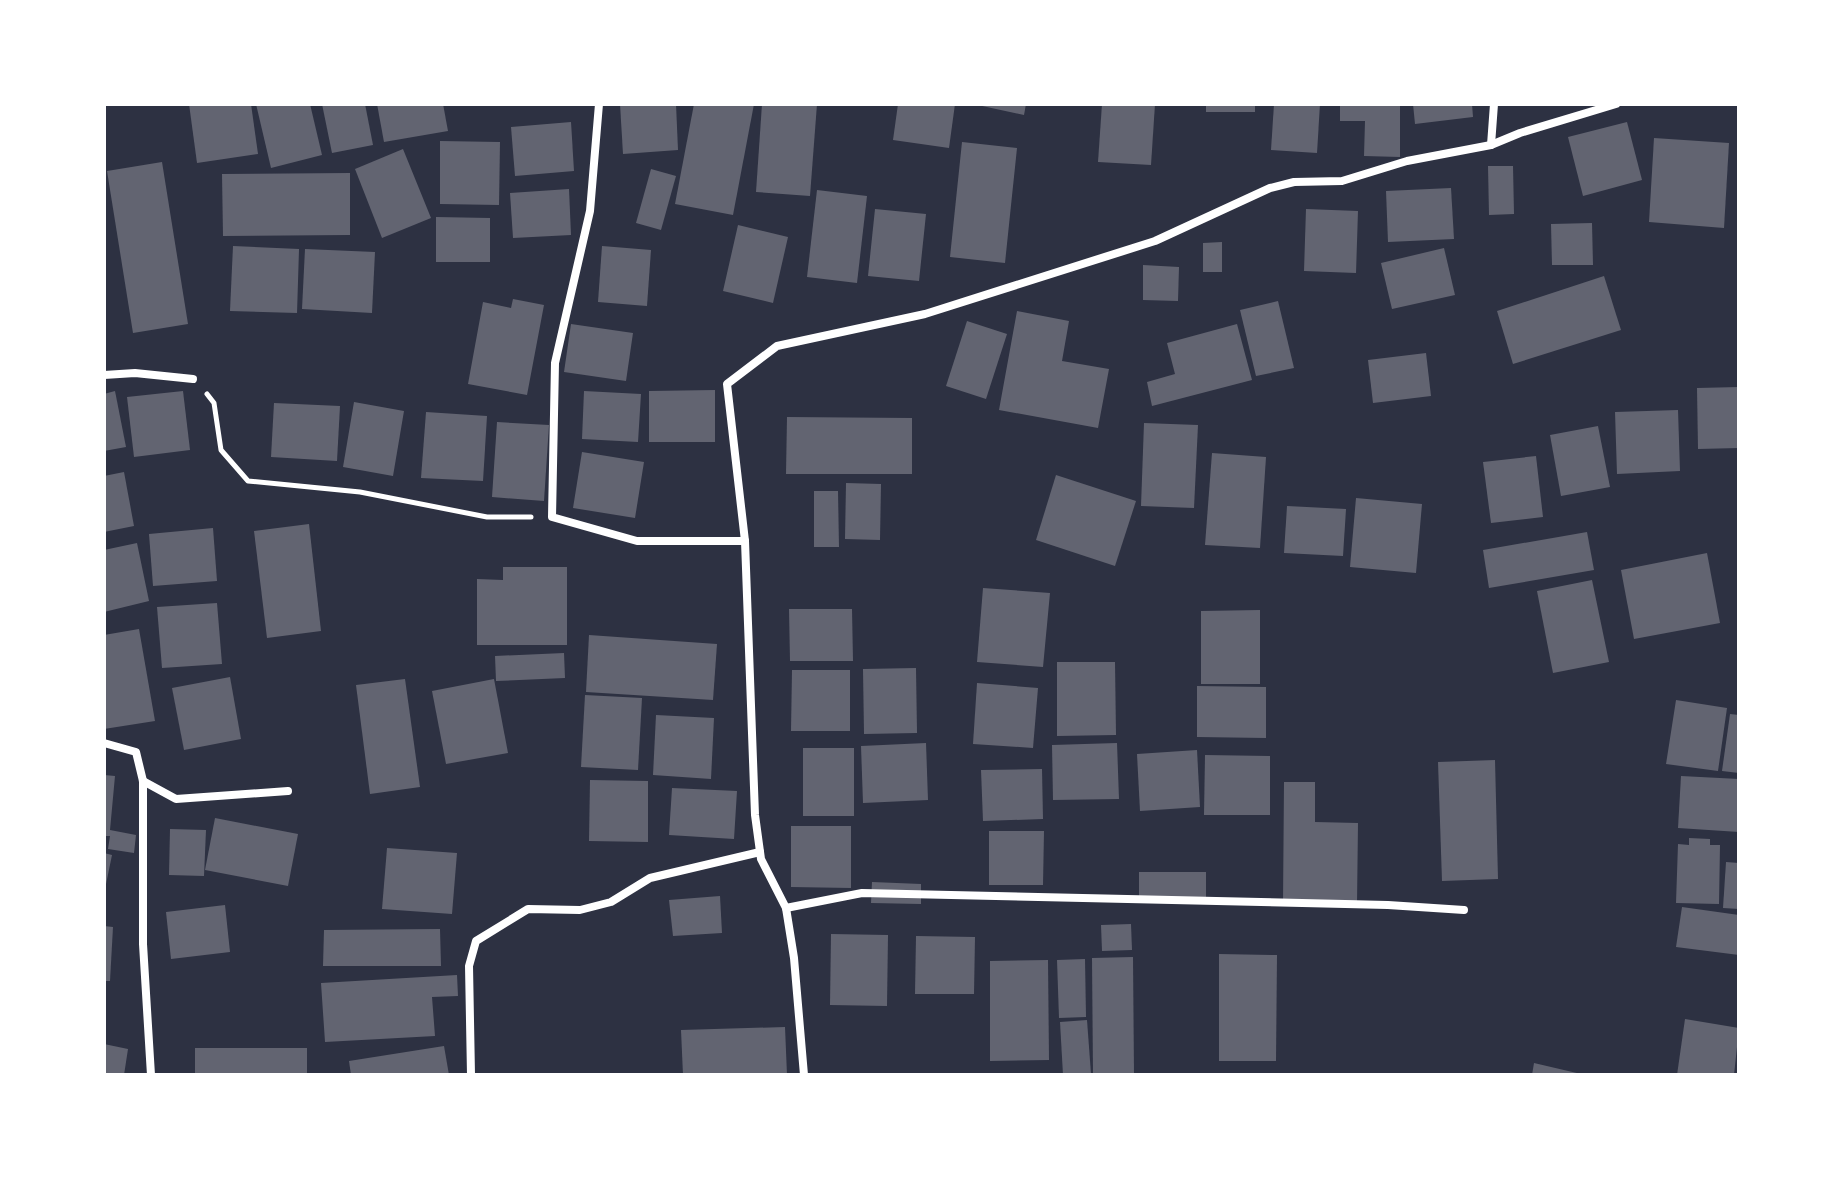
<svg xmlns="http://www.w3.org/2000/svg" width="1843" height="1179" font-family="Bitter,serif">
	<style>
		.building { fill: #626471 }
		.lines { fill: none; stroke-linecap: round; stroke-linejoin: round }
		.path { stroke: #fff; stroke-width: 5 }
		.minor { stroke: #fff; stroke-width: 8 }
	</style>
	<rect width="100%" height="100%" fill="#2d3142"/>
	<g class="building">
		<polygon points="189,104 251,104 258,154 197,163"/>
		<polygon points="256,104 310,104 322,155 271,168"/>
		<polygon points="322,104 365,104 373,145 332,153"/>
		<polygon points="377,104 443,104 448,131 384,142"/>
		<polygon points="620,104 676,104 678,150 623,154"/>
		<polygon points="694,104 754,104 733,215 675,204"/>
		<polygon points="762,104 817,104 810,196 756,192"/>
		<polygon points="898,104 955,104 949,148 893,140"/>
		<polygon points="973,104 1026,104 1024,115"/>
		<polygon points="1102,104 1155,104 1151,165 1098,162"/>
		<rect x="1206" y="104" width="49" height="8"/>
		<polygon points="1274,104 1320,104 1317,153 1271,150"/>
		<polygon points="1340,104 1400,104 1400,157 1364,156 1365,121 1340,121"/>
		<polygon points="1413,104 1472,104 1473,117 1415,124"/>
		<polygon points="571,122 574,171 515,176 511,127"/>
		<polygon points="1627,122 1642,180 1583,196 1568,137"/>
		<polygon points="1654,138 1729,143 1724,228 1649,222"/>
		<polygon points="440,141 500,142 499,205 440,204"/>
		<polygon points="962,142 1017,148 1005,263 950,257"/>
		<polygon points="403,149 431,218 382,238 355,169"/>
		<polygon points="162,162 188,324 133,333 107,171"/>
		<polygon points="1488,166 1513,166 1514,214 1489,215"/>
		<polygon points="651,169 676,176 661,230 636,223"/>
		<polygon points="350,173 350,235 223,236 222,174"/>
		<polygon points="1451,188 1454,239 1388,242 1386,191"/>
		<polygon points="569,189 571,235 513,238 510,193"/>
		<polygon points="817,190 867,196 857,283 807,277"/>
		<polygon points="875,209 926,214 919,281 868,276"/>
		<polygon points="1306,209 1358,211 1356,273 1304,271"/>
		<polygon points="436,217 490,218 490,262 436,262"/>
		<polygon points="1592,223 1593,265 1552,265 1551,224"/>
		<polygon points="738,225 788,237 773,303 723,291"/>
		<polygon points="1222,242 1222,272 1203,272 1203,243"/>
		<polygon points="233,246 299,249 297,313 230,311"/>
		<polygon points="602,246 651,250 647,306 598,302"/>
		<polygon points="1444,248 1455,295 1392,309 1381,263"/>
		<polygon points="305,249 375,252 372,313 302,309"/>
		<polygon points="1143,265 1179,267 1178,301 1143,300"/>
		<polygon points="1604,276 1621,330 1513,364 1497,311"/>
		<polygon points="513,299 544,305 527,395 468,384 483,302 511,308"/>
		<polygon points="1278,301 1294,368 1256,376 1240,310"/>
		<polygon points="1017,311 1069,321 1062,361 1109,369 1098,428 999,410"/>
		<polygon points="967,321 1007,334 986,399 946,386"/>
		<polygon points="571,324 633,333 626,381 564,372"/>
		<polygon points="1237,324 1252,380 1152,406 1147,382 1175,374 1167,343"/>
		<polygon points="1426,353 1431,396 1373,403 1368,360"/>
		<polygon points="1739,387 1739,448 1698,449 1697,388"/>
		<polygon points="715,390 715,442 649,442 649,391"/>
		<polygon points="115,391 126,447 104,451 104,394"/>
		<polygon points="183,391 190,450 134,457 127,397"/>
		<polygon points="584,391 641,394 638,442 582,439"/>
		<polygon points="354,402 404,411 393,476 343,467"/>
		<polygon points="274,403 340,406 337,461 271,457"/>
		<polygon points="1678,410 1680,471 1617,474 1615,412"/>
		<polygon points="426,412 487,416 483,481 421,478"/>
		<polygon points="787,417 912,418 912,474 786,474"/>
		<polygon points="497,422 549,425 544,501 492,497"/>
		<polygon points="1144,423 1198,425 1194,508 1141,506"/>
		<polygon points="1598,426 1610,487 1561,496 1550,435"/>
		<polygon points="582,452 644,462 635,518 573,508"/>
		<polygon points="1212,453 1266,457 1260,548 1205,545"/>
		<polygon points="1536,456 1543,517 1491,523 1483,462"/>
		<polygon points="124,472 134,526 104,532 104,476"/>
		<polygon points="1056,475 1136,501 1115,566 1036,540"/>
		<polygon points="846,483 881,484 880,540 845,539"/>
		<polygon points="814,491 838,491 839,547 814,547"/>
		<polygon points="1356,498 1422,504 1416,573 1350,567"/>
		<polygon points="1287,506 1346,509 1343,556 1284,553"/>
		<polygon points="309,524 321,631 267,638 254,531"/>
		<polygon points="213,528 217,581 153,586 149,534"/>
		<polygon points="1587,532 1594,570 1489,588 1483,550"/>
		<polygon points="137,543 149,601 104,612 104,550"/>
		<polygon points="1707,553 1720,623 1634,639 1621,570"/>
		<polygon points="503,567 567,567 567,645 477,645 477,579 503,580"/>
		<polygon points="1592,580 1609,662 1553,673 1537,591"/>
		<polygon points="983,588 1050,593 1043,667 977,662"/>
		<polygon points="217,603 222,664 162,668 157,607"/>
		<polygon points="789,609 852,609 853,661 790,661"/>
		<polygon points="1260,610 1260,684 1201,684 1201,611"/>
		<polygon points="139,629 155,721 104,729 104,635"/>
		<polygon points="589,635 717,644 713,700 586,692"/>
		<polygon points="564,653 565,678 496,681 495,656"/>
		<polygon points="1057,662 1115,662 1116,735 1057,736"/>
		<polygon points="916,668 917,733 864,734 863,669"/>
		<polygon points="792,670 850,670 850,731 791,731"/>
		<polygon points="230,677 241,739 184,750 172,688"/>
		<polygon points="405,679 420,787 370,794 356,685"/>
		<polygon points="494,679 508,753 446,764 432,691"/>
		<polygon points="977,683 1038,688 1033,748 973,744"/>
		<polygon points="1197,686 1266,687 1266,738 1197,737"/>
		<polygon points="585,695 642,698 638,770 581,767"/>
		<polygon points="1676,700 1727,708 1718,771 1666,764"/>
		<polygon points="1730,714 1739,715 1739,773 1722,771"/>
		<polygon points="656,715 714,718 711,779 653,775"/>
		<polygon points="926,743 928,800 863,803 861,746"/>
		<polygon points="1117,743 1119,799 1053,800 1052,745"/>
		<rect x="803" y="748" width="51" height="68"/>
		<polygon points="1197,750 1200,807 1140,811 1137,754"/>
		<polygon points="1205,755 1270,756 1270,815 1204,815"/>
		<polygon points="1495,760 1498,879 1442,881 1438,762"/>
		<polygon points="1042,769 1043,819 983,821 981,770"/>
		<polygon points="104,775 115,776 110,830 136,835 134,853 108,849 110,836 104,836"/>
		<polygon points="1681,776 1739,779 1739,832 1678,828"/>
		<polygon points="590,780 648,781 648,842 589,841"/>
		<polygon points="1284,782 1315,782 1315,822 1358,823 1357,904 1283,903"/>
		<polygon points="672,788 737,791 734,839 669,835"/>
		<polygon points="215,818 298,834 288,886 205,870"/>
		<polygon points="791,826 851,826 851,888 791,887"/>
		<polygon points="170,829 206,830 204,876 169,875"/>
		<polygon points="989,831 1044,831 1043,885 989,885"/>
		<polygon points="1689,838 1710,839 1710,845 1720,845 1719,904 1676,903 1678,844 1689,845"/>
		<polygon points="387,848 457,853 452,914 382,909"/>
		<polygon points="104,853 112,855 105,889 104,889"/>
		<polygon points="1726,862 1739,863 1739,909 1723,908"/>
		<rect x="1139" y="872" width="67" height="27"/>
		<polygon points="872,882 921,884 921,904 871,903"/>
		<polygon points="720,896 722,933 673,936 669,900"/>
		<polygon points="225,905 230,952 171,959 166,912"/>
		<polygon points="1682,907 1739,915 1739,955 1676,947"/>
		<polygon points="1131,924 1132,950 1102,951 1101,925"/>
		<polygon points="104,926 113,927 110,981 104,981"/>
		<polygon points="440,929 441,966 323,966 324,930"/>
		<polygon points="831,934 888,935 887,1006 830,1005"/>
		<polygon points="916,936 975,937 974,994 915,994"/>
		<polygon points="1219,954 1277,955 1276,1061 1219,1061"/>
		<polygon points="1133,957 1134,1075 1093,1075 1092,958"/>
		<polygon points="1085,959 1086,1017 1059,1018 1057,960"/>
		<polygon points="1048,960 1049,1060 990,1061 990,961"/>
		<polygon points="457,975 458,996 432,997 435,1036 325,1042 321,983"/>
		<polygon points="1685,1019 1739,1028 1734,1075 1677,1075"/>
		<polygon points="1087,1020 1091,1074 1063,1075 1060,1022"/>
		<polygon points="785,1027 787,1075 683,1075 681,1030"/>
		<polygon points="104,1044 128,1049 124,1075 104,1075"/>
		<polygon points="444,1046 449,1075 351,1075 349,1061"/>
		<rect x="195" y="1048" width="112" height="27"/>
		<polygon points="1534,1063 1581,1074 1581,1075 1532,1075"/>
	</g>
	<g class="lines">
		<polyline class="path" points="207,394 214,403 221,450 248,481 360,492 487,517 531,517"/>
		<g class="minor">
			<polyline points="599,104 590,211 555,363 552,517 637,541 745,541"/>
			<polyline points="1491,145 1494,104"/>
			<polyline points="104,375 135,373 193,379"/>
			<polyline points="104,743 136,752 143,781 143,944 151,1075"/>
			<polyline points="143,781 176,799 288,791"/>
			<polyline points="786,908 862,893 1388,905 1464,910"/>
			<polyline points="471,1075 469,966 476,941 528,909 580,910 611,902 650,878 760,852"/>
			<polyline points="804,1075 794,958 786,908 761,859 755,815 745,541 727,384 777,346 925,314 1155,241 1270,188 1294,182 1342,181 1407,161 1491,145 1520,133 1616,104"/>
		</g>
	</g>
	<rect width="1843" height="1179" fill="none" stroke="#ffffff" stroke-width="212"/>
</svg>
